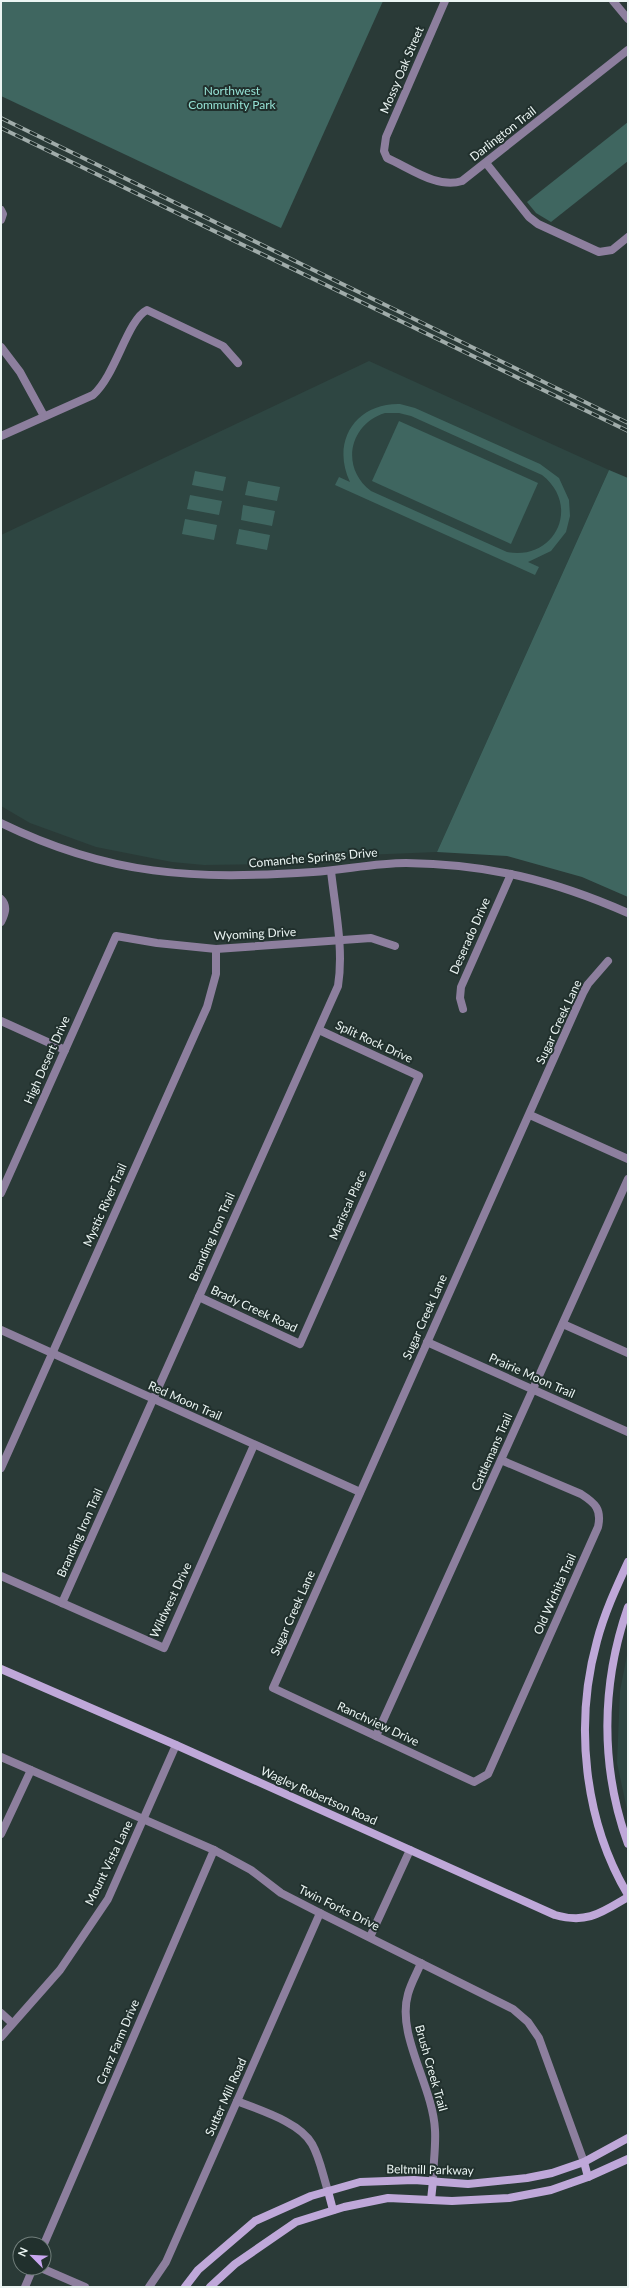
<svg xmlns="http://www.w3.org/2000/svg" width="629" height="2288" font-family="Lato,sans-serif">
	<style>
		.built { fill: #2e4642 }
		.green { fill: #3f6660; fill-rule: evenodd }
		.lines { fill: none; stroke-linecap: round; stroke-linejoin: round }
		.street { stroke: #8d7f9e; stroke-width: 8 }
		.secondary { stroke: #bfa8d9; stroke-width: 8 }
		.rail-casing { stroke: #a0acaa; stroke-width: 4 }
		.rail { stroke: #21302d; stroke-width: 2.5; stroke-dasharray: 8; stroke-linecap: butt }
		.labels { text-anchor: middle; stroke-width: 4; stroke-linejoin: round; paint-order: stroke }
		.street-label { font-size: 12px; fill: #ebf5f3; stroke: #21302d }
		.park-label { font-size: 12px; fill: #95e1d4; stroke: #21302d }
	</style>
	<rect width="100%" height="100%" fill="#2a3a37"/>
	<g class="built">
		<polygon points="369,361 609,470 437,852 364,855 270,864 204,865 172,862 96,847 30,823 1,806 1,535"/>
		<polygon points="628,1650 628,1814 617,1763 620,1691"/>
	</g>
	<g class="green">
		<polygon points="1,1 383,1 281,228 1,96"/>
		<polygon points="628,122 628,161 551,222 536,213 527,202"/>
		<path d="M 400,404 L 415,408 L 540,464 L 559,478 L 569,500 L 570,516 L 566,532 L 551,551 L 528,562 L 539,567 L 535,575 L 335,485 L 339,477 L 350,482 C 331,442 355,403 400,404 ZM 385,413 L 399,413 L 411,416 L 542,475 C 581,505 556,561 507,552 L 371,491 C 340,468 349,424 385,413 Z"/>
		<polygon points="399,421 538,483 511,544 372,481"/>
		<polygon points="609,470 628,478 628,897 582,877 507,856 437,852"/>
		<polygon points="195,471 226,477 223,491 192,485"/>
		<polygon points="248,481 280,487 277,501 245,495"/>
		<polygon points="190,495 222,501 219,515 187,509"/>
		<polygon points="243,505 275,511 272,526 241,520"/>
		<polygon points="185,519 217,525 214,540 182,534"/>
		<polygon points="239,529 270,535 267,550 236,544"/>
	</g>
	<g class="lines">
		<g class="street">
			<path d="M 445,1 L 386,137 L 384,151 L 387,158 C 410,168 437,189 462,181 L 628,50"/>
			<polyline points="613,1 628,19"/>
			<polyline points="486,163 529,217 538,224 599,252 612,250 628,237"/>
			<polyline points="1,210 3,214 1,220"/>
			<polyline points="1,347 20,372 44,416"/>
			<path d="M 1,436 L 93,395 C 116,375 127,320 147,310 L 223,346 L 238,363"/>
			<path d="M 1,823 C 110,876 194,880 313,872 C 344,870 375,863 406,863 C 488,864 553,880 628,913"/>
			<path d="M 1,899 C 8,906 5,914 1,922"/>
			<polyline points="463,1009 460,998 461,987 511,874"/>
			<polyline points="1,1021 65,1050"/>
			<polyline points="530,1115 628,1159"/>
			<polyline points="1,1193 116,936 157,943 216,949 371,938 395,946"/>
			<polyline points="199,1297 300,1344 419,1076 319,1030"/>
			<polyline points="563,1324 628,1353"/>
			<polyline points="1,1330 360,1492"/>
			<polyline points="427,1342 628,1432"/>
			<path d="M 501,1460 L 581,1494 C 595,1503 602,1509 598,1527 L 488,1774 L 474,1782 L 273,1688 L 583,993 L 588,984 L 608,961"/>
			<polyline points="1,1468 207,1007 216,974 216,949"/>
			<polyline points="1,1576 164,1648 254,1445"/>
			<path d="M 62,1603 L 338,986 C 344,949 335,908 331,871"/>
			<polyline points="376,1736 628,1179"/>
			<polyline points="1,1757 214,1850 251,1870 281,1893 320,1913 513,2009 528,2022 539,2038 584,2162"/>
			<polyline points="1,1834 31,1770"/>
			<polyline points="370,1937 410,1850"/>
			<path d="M 421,1963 C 417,1973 411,1983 408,1994 C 396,2035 433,2086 435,2130 C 436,2147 433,2165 433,2181"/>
			<polyline points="1,2013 12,2023"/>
			<polyline points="1,2037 60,1970 108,1899 176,1745"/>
			<path d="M 237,2101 C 259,2110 300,2122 312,2144 C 320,2158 323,2176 328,2191"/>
			<polyline points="44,2244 214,1850"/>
			<polyline points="41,2268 85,2287"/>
			<polyline points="25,2287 33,2268"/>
			<polyline points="149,2287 166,2262 320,1913"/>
		</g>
		<g class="secondary">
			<path d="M 628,1562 C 616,1588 604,1614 597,1641 C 574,1724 584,1821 628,1895"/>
			<path d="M 628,1607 C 601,1684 600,1767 628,1844"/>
			<path d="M 1,1669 L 176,1745 L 555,1915 C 587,1924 601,1913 628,1897"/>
			<polyline points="584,2162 588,2177"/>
			<polyline points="328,2191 333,2210"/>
			<polyline points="431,2200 433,2181"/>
			<polyline points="185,2287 198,2270 255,2221 311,2196 360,2182 414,2180 468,2184 527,2178 552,2173 584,2162 628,2138"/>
			<polyline points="210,2287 235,2264 296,2222 344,2207 388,2198 452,2201 509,2198 551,2190 588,2177 628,2159"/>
		</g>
		<g class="rail-casing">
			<g id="rail">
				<polyline points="1,118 628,423"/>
				<polyline points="1,128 628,431"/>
			</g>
		</g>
		<use href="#rail" class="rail"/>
	</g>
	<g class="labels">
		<g class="street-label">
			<text transform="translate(402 70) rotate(-67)" y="4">Mossy Oak Street</text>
			<text transform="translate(503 134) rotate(-38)" y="4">Darlington Trail</text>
			<text transform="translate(313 858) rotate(-5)" y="4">Comanche Springs Drive</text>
			<text transform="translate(255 934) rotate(-3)" y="4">Wyoming Drive</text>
			<text transform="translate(470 936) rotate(-66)" y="4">Deserado Drive</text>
			<text transform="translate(559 1022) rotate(-65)" y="4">Sugar Creek Lane</text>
			<text transform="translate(374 1042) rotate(25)" y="4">Split Rock Drive</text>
			<text transform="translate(47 1060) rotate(-66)" y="4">High Desert Drive</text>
			<text transform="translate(105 1205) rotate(-66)" y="4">Mystic River Trail</text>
			<text transform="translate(348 1205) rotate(-66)" y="4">Mariscal Place</text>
			<text transform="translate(212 1237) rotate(-66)" y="4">Branding Iron Trail</text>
			<text transform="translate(254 1309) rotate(25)" y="4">Brady Creek Road</text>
			<text transform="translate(425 1317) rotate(-66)" y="4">Sugar Creek Lane</text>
			<text transform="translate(532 1376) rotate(24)" y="4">Prairie Moon Trail</text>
			<text transform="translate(185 1401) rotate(24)" y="4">Red Moon Trail</text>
			<text transform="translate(492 1452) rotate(-66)" y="4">Cattlemans Trail</text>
			<text transform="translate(80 1533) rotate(-66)" y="4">Branding Iron Trail</text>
			<text transform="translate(555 1594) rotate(-66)" y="4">Old Wichita Trail</text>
			<text transform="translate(171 1600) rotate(-65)" y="4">Wildwest Drive</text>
			<text transform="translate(293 1613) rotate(-66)" y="4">Sugar Creek Lane</text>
			<text transform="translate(378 1724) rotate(25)" y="4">Ranchview Drive</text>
			<text transform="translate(319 1796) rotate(24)" y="4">Wagley Robertson Road</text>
			<text transform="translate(109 1863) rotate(-64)" y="4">Mount Vista Lane</text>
			<text transform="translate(339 1908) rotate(26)" y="4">Twin Forks Drive</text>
			<text transform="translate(118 2042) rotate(-67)" y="4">Cranz Farm Drive</text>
			<text transform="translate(431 2068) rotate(74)" y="4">Brush Creek Trail</text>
			<text transform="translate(226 2097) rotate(-66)" y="4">Sutter Mill Road</text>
			<text transform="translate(430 2170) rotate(1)" y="4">Beltmill Parkway</text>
		</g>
		<g class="park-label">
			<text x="232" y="95">Northwest<tspan x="232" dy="14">Community Park</tspan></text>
		</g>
	</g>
	<rect width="629" height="2288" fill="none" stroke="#ebf5f3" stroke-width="4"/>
	<g transform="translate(32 2256) rotate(294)"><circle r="19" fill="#21302d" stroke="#727f7c"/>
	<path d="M0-3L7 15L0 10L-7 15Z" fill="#c8a6ef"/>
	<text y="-6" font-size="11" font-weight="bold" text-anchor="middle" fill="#ebf5f3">N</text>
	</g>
</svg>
